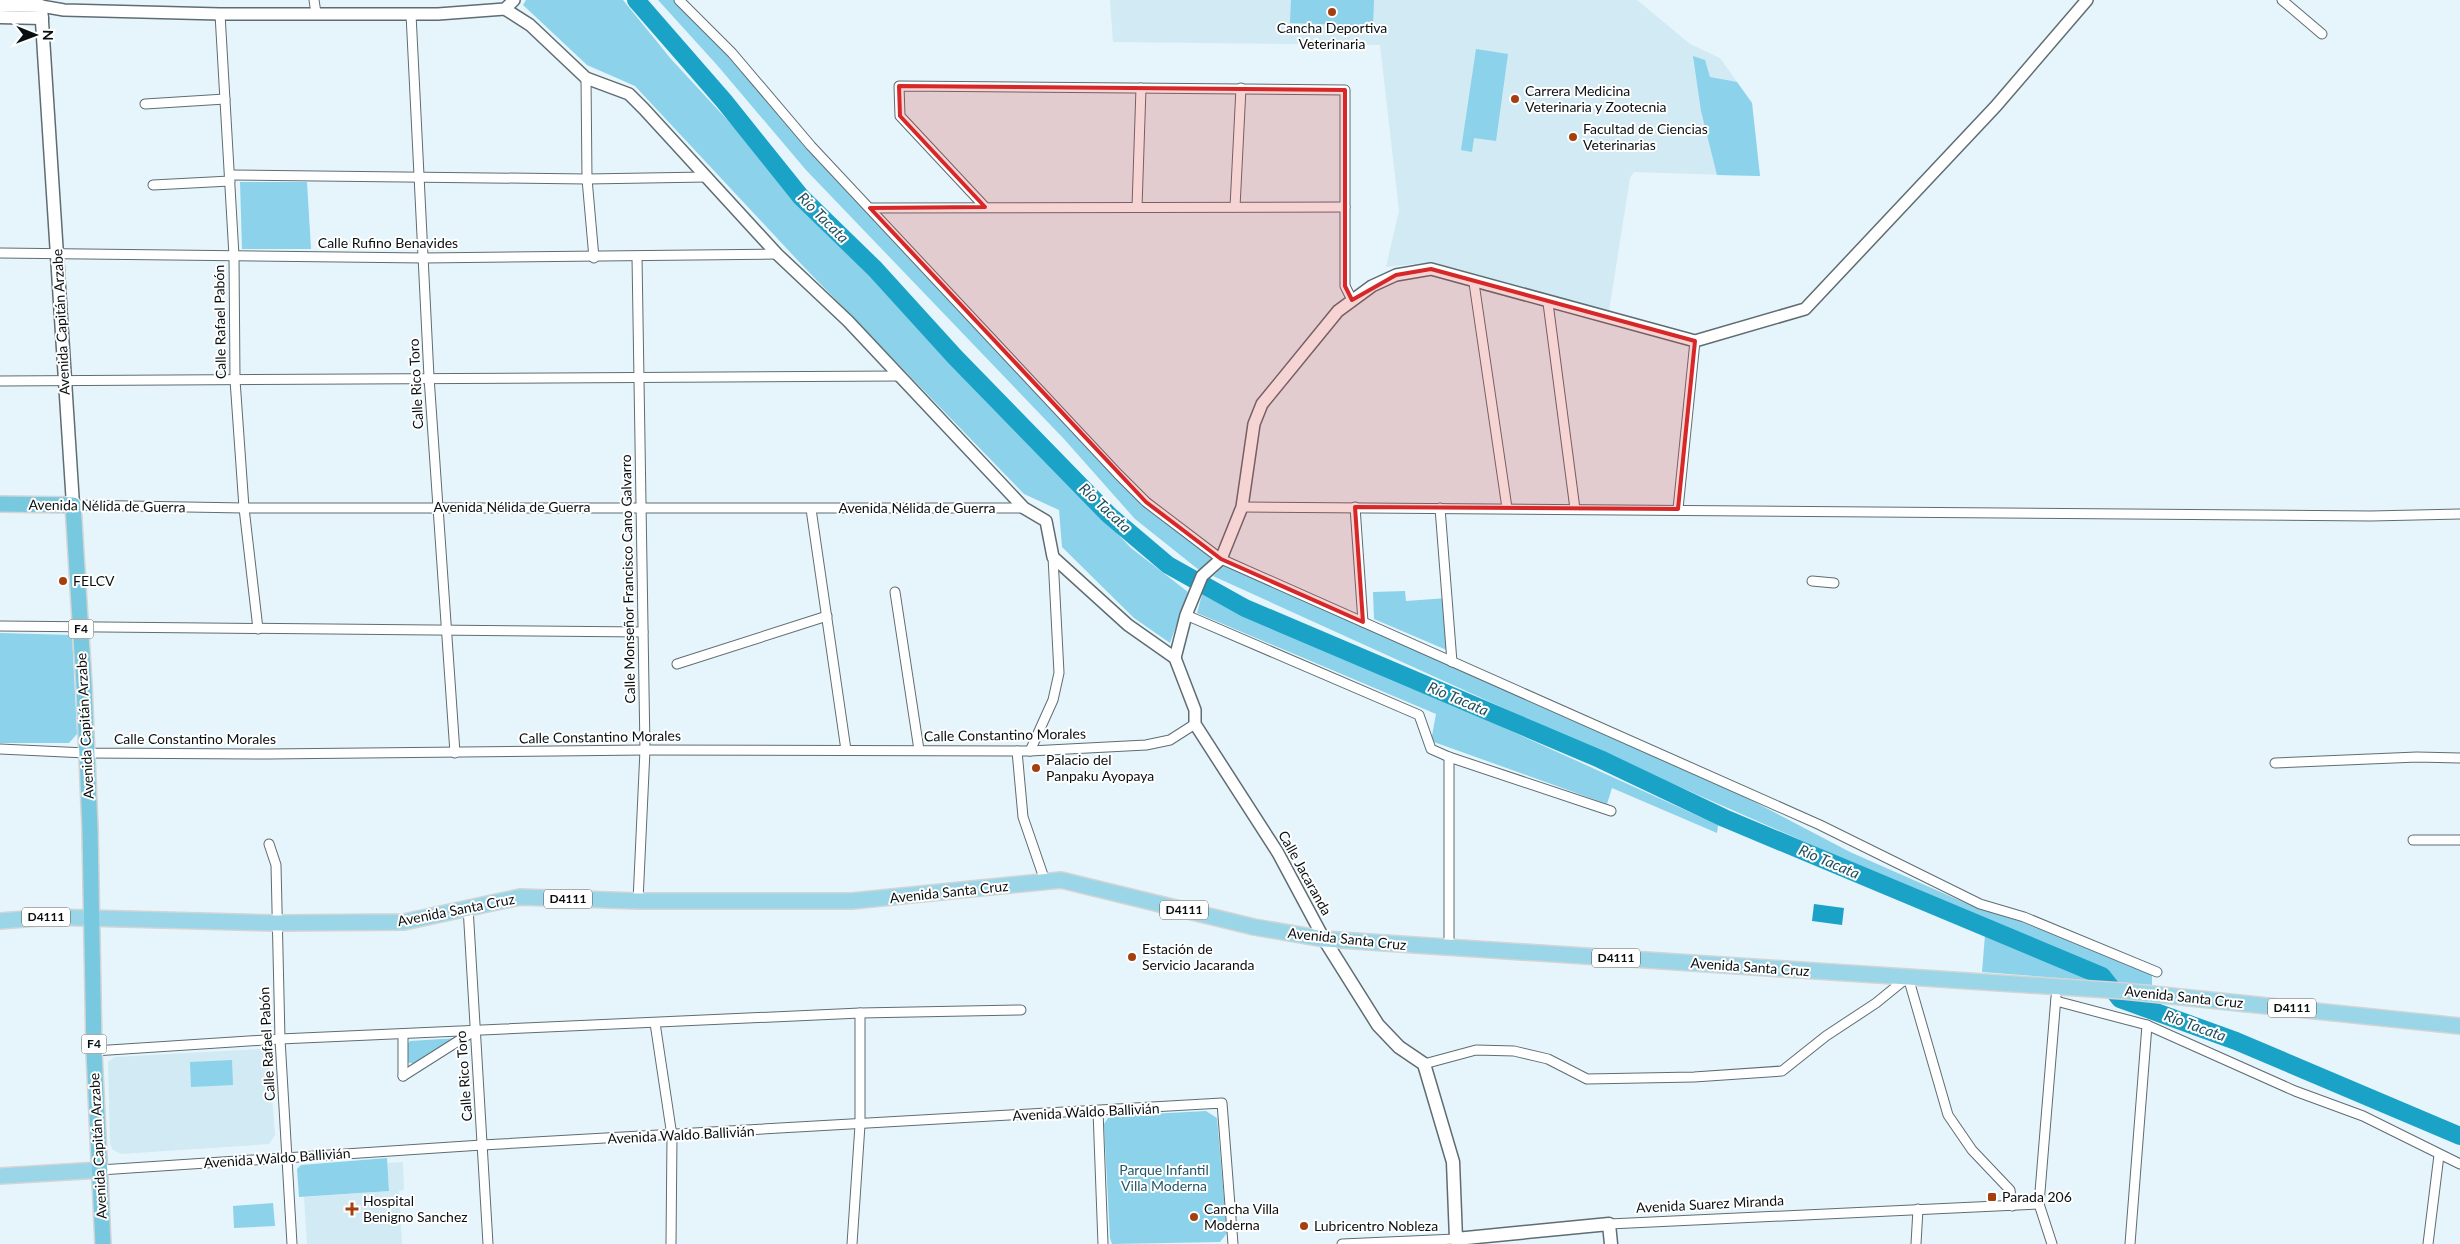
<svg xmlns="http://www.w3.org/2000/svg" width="2460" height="1244" font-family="Lato,sans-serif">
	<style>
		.built { fill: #d2eaf3 }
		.green { fill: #8bd2ea }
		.water { fill: #1ba3c7 }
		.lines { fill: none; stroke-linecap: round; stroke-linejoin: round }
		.river { stroke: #1ba3c7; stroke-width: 18 }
		.minor-casing { stroke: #5f6d72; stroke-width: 11 }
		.tertiary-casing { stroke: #5f6d72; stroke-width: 14 }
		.secondary-casing { stroke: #5f6d72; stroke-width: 15 }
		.primary-casing { stroke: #d3d4d4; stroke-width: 18 }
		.trunk-casing { stroke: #d3d4d4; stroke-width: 18 }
		.minor { stroke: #fff; stroke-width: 9 }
		.tertiary { stroke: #fff; stroke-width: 11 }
		.secondary { stroke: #fff; stroke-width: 12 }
		.primary { stroke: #9ad6e8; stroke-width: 15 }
		.trunk { stroke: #78c8e0; stroke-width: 15 }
		.marked { fill: #d62828; fill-opacity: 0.2; stroke: #d62828; stroke-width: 4; stroke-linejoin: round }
		.poi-dot { fill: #a43f0e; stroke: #fff; stroke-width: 2 }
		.labels { text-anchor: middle; stroke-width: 4; stroke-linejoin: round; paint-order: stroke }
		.shield { fill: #fff; stroke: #545758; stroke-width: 1 }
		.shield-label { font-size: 12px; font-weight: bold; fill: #0a0f11 }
		.poi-label { font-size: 14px; fill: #0a0f11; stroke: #fff; text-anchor: start }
		.street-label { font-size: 14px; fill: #0a0f11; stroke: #fff }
		.park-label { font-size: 14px; fill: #245666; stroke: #fff }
		.water-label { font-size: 15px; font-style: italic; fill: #1e5060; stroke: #fff }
	</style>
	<rect width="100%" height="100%" fill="#e5f5fb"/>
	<g class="built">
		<polygon points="1110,0 1637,0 1690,44 1720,58 1752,103 1760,176 1634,172 1630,178 1609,311 1575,303 1432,262 1386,267 1399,211 1380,45 1113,42"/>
		<polygon points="260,1049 269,1056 275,1135 269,1144 121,1154 113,1150 110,1144 108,1062 115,1057"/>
		<polygon points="403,1162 404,1190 399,1191 402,1244 307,1244 304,1197 389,1191 387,1163"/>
	</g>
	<g class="green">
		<polygon points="526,0 623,0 671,59 817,217 1131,548 1188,592 1170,643 1134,618 1062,547 1059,510 1024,494 803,266 635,86 587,65 523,5"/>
		<polygon points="658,0 674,0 729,55 804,146 1139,502 1212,558 1199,570 1135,519 1064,439 806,170 717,65"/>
		<polygon points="1291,0 1374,0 1373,26 1290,23"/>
		<polygon points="1476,49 1508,54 1496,141 1474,138 1472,152 1461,150"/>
		<polygon points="1693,56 1705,60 1710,77 1737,82 1752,103 1760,176 1717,175 1701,111"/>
		<polygon points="240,182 307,182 311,249 242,249"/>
		<polygon points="1225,565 1743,796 1850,852 1977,908 2022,922 2152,975 2152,985 2110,982 2108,975 1605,754 1213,576"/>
		<polygon points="1203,591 1290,635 1445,701 1718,825 1717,833 1612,788 1607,804 1431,741 1436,714 1197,613"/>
		<polygon points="1405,591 1406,601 1447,598 1449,651 1374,619 1373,592"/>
		<polygon points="0,633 72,635 77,734 69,743 0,743"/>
		<polygon points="1985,935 2097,981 1982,972"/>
		<polygon points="458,1038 414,1064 407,1062 407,1045 410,1041"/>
		<polygon points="232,1060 233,1085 191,1087 190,1062"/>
		<polygon points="1206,1111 1217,1118 1227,1233 1220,1242 1112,1244 1110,1238 1104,1124 1108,1118 1113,1116"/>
		<polygon points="387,1158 389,1191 299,1197 297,1169 301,1165"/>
		<polygon points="273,1203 275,1226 234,1228 233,1206"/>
	</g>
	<polygon class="water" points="1814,904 1844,908 1842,925 1812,921"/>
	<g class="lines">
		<polyline class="river" points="636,0 724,101 801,197 875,269 955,357 1109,515 1168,565 1245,608 1600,759 1724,818 2102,976 2120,999 2236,1041 2460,1136"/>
		<g class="minor-casing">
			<g id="minor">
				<polyline points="314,0 316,13"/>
				<polyline points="679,0 732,53 811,146 1118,474 1146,502 1221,559 1820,825 1980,904 2024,917 2157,972"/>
				<polyline points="2282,0 2322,34"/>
				<polyline points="220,14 234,256 235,380 244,508 258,629"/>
				<polyline points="411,14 429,377 455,753"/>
				<polyline points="586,78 587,179 594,258"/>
				<polyline points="145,104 225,99"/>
				<polyline points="230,175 587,179 706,177"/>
				<polyline points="153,185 230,181"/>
				<polyline points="985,207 900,116 899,86 1345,90 1345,286 1352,300"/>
				<polyline points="1137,207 1141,88"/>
				<polyline points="1235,207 1241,88"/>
				<polyline points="870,208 1345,207"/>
				<polyline points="0,253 424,258 777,254"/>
				<polyline points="637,257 645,750 638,901"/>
				<polyline points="1474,283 1507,508"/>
				<polyline points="1548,303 1575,509"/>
				<polyline points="0,381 899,376"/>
				<polyline points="73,505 244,508 1024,508"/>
				<polyline points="1242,507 2371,516 2460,514"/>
				<polyline points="1355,507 1363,622"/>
				<polyline points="1440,508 1452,662"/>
				<polyline points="811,509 846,750"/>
				<polyline points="1678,509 1695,341"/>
				<polyline points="1812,581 1834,583"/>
				<polyline points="895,592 919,750"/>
				<polyline points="1186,615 1419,715 1431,749 1449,757 1611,811"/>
				<polyline points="0,626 643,632"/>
				<polyline points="677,664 827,616"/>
				<polyline points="0,749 86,753 268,754 645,750 1030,751 1146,745 1170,740 1195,724"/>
				<polyline points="1017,751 1023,817 1045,881"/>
				<polyline points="1030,751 1053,700 1059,673 1053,557"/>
				<polyline points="1449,757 1449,948"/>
				<polyline points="2275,763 2417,757 2460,758"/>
				<polyline points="2413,840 2460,840"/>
				<polyline points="269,844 276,865 280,1039 292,1244"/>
				<polyline points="468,907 488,1244"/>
				<polyline points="2056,1001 2147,1025 2295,1091 2363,1116 2460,1164"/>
				<polyline points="655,1023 672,1136 671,1244"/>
				<polyline points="94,1051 280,1039 860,1013 1021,1010"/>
				<polyline points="1424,1064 1476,1050 1514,1051 1548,1059 1587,1079 1694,1077 1782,1071 1826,1036 1876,1003 1908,977 1948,1115 1972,1150 2010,1190 2012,1206"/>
				<polyline points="403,1076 474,1031"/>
				<polyline points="403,1076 403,1034"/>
				<polyline points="1098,1111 1103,1244"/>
				<polyline points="100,1170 482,1145 1222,1103 1233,1244"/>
				<polyline points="1609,1224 2039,1204"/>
				<polyline points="852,1244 860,1125 860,1013"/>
				<polyline points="1342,1244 1456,1239 1456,1244"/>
				<polyline points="1916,1244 1918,1209"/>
				<polyline points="2052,1244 2039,1204 2056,997"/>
				<polyline points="2130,1244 2147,1025"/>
				<polyline points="2428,1244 2439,1155"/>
			</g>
		</g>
		<g class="tertiary-casing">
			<g id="tertiary">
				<polyline points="41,6 64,10 220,14 438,14 505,9 514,0"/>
				<polyline points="505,9 530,25 586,78 629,94 644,109 777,254 848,321 1024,508 1046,521 1053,557 1128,625 1175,658 1195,710 1195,724 1278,853 1324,939"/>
				<polyline points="1175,658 1186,615 1202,576 1221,559 1242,507 1254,424 1262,404 1338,311 1372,286 1396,275 1431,269 1695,341 1805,309 1996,106 2087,0"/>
			</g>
		</g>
		<g class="secondary-casing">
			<g id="secondary">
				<polyline points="0,5 41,6 73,505"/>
				<polyline points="0,17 42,18"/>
				<polyline points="1324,939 1378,1025 1399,1047 1424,1064 1453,1162 1456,1239 1609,1224 1611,1244"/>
			</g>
		</g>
		<g class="primary-casing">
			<g id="primary">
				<polyline points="0,921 49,917 276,923 404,922 520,897 638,901 852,901 1061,880 1254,927 1324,939 2123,991 2460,1026"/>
				<polyline points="0,1176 100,1170"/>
			</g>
		</g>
		<g class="trunk-casing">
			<polyline id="trunk" points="0,504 73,505 84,685 90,828 94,1051 103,1244"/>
		</g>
		<use href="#minor" class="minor"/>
		<use href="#tertiary" class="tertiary"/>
		<use href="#secondary" class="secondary"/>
		<use href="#primary" class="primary"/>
		<use href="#trunk" class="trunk"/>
	</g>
	<path class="marked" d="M 899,86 L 1345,90 L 1345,286 L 1352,300 L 1396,275 L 1431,269 L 1695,341 L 1678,509 L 1355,507 L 1363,622 L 1221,559 L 1146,502 L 870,208 L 985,207 L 900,116 Z"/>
	<g class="poi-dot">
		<circle cx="1332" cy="12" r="5"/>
		<circle cx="1515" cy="99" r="5"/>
		<circle cx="1573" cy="137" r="5"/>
		<circle cx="63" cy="581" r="5"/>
		<circle cx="1036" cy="768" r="5"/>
		<circle cx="1132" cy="957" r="5"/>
		<rect x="1987" y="1192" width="10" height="10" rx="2.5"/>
		<path d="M349.5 1201.5h5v5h5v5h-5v5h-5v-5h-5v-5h5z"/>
		<circle cx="1194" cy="1217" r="5"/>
		<circle cx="1304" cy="1226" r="5"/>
	</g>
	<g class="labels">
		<g class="shield">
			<rect x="68.5" y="619.5" width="25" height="19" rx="4"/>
			<rect x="544" y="889.5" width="48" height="19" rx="4"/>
			<rect x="1160" y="900.5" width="48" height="19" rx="4"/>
			<rect x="22" y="907.5" width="48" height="19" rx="4"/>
			<rect x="1592" y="948.5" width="48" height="19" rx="4"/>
			<rect x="2268" y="998.5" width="48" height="19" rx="4"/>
			<rect x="81.5" y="1034.5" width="25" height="19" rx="4"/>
		</g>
		<g class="shield-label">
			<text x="81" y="633">F4</text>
			<text x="568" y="903">D4111</text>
			<text x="1184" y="914">D4111</text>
			<text x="46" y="921">D4111</text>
			<text x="1616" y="962">D4111</text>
			<text x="2292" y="1012">D4111</text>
			<text x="94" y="1048">F4</text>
		</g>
		<g class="poi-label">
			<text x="1332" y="33" text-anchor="middle">Cancha Deportiva<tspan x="1332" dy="16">Veterinaria</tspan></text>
			<text x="1525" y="96">Carrera Medicina<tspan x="1525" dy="16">Veterinaria y Zootecnia</tspan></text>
			<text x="1583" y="134">Facultad de Ciencias<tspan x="1583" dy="16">Veterinarias</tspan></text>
			<text x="73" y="586">FELCV</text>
			<text x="1046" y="765">Palacio del<tspan x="1046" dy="16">Panpaku Ayopaya</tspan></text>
			<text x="1142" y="954">Estación de<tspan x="1142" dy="16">Servicio Jacaranda</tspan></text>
			<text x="2002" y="1202">Parada 206</text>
			<text x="363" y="1206">Hospital<tspan x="363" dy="16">Benigno Sanchez</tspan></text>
			<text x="1204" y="1214">Cancha Villa<tspan x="1204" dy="16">Moderna</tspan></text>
			<text x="1314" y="1231">Lubricentro Nobleza</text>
		</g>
		<g class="street-label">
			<text x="388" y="248">Calle Rufino Benavides</text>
			<text transform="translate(61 322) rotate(-93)" y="5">Avenida Capitán Arzabe</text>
			<text transform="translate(220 322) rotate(-91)" y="5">Calle Rafael Pabón</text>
			<text transform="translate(416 384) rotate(-93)" y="5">Calle Rico Toro</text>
			<text transform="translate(107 506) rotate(1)" y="5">Avenida Nélida de Guerra</text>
			<text x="512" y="512">Avenida Nélida de Guerra</text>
			<text x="917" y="513">Avenida Nélida de Guerra</text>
			<text transform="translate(628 579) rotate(-91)" y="5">Calle Monseñor Francisco Cano Galvarro</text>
			<text transform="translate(85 726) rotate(-93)" y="5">Avenida Capitán Arzabe</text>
			<text transform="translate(1005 735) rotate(-1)" y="5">Calle Constantino Morales</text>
			<text transform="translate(600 737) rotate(-1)" y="5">Calle Constantino Morales</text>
			<text x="195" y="744">Calle Constantino Morales</text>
			<text transform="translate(1305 873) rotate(61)" y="5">Calle Jacaranda</text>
			<text transform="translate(949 892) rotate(-6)" y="5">Avenida Santa Cruz</text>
			<text transform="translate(456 910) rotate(-11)" y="5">Avenida Santa Cruz</text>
			<text transform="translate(1347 939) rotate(6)" y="5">Avenida Santa Cruz</text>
			<text transform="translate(1750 967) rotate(4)" y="5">Avenida Santa Cruz</text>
			<text transform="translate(2184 997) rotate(6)" y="5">Avenida Santa Cruz</text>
			<text transform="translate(267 1044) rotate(-93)" y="5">Calle Rafael Pabón</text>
			<text transform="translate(464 1076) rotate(-94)" y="5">Calle Rico Toro</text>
			<text transform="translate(1086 1112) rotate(-3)" y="5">Avenida Waldo Ballivián</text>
			<text transform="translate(681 1135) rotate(-3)" y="5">Avenida Waldo Ballivián</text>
			<text transform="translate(98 1146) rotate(-93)" y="5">Avenida Capitán Arzabe</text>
			<text transform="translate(277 1158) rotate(-4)" y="5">Avenida Waldo Ballivián</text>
			<text transform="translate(1710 1204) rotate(-3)" y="5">Avenida Suarez Miranda</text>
		</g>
		<g class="park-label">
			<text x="1164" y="1175">Parque Infantil<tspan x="1164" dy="16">Villa Moderna</tspan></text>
		</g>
		<g class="water-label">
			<text transform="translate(823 218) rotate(45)" y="5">Río Tacata</text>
			<text transform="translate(1105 508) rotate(43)" y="5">Río Tacata</text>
			<text transform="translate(1458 699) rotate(23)" y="5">Río Tacata</text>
			<text transform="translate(1829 862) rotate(23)" y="5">Río Tacata</text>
			<text transform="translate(2195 1026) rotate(20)" y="5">Río Tacata</text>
		</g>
	</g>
	<g transform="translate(35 35) rotate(91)" stroke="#ffffff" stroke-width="4" paint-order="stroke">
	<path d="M0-4L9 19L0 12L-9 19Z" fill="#0a0f11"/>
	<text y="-8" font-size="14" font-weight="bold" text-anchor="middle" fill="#0a0f11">N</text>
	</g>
</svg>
